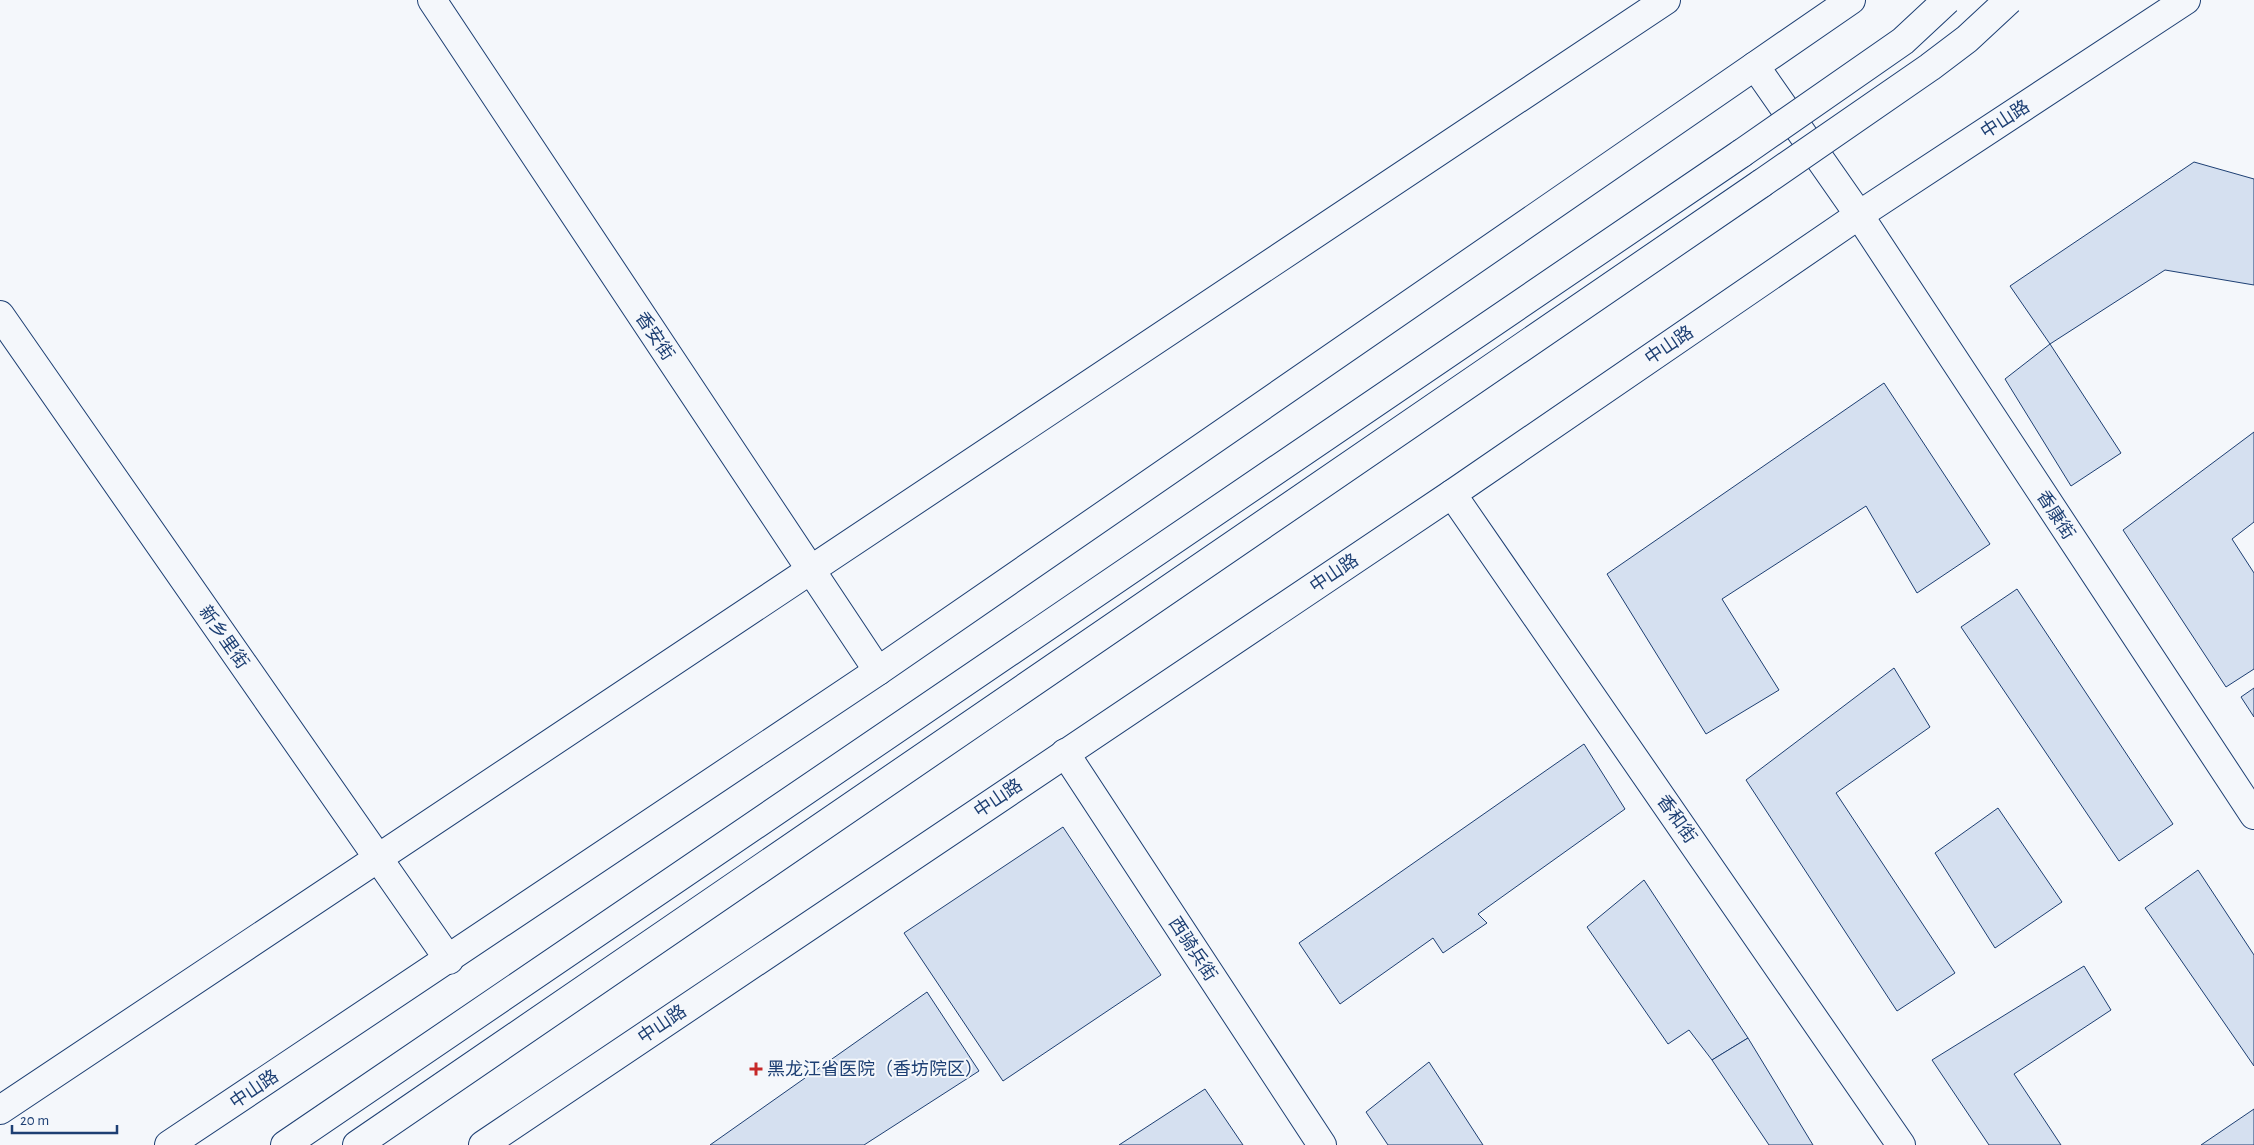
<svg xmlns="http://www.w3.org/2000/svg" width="2254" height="1145" font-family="'Alegreya Sans','Noto Sans SC',sans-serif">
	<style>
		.building { fill: #d5e0f0; stroke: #1d3f73 }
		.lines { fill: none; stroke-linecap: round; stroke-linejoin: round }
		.minor-casing { stroke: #1d3f73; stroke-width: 30 }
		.major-casing { stroke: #1d3f73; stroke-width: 30 }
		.highway-casing { stroke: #1d3f73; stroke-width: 30 }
		.minor { stroke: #f4f7fb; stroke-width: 28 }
		.major { stroke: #f4f7fb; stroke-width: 28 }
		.highway { stroke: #f4f7fb; stroke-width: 28 }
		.highway-bridge-casing { stroke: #1d3f73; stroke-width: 30; stroke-linecap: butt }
		.highway-bridge { stroke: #f4f7fb; stroke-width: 28 }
		.poi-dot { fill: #c62828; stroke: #f4f7fb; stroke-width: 2 }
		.labels { text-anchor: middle; stroke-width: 4; stroke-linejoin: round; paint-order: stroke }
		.street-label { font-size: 18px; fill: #1d3f73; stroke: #f4f7fb }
		.poi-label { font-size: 18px; fill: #1d3f73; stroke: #f4f7fb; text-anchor: start }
	</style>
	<rect width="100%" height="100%" fill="#f4f7fb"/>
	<g class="building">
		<polygon points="2194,162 2254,179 2254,285 2165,270 2050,344 2010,286"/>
		<polygon points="2050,344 2121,453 2071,486 2005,379"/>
		<polygon points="1884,383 1990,544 1917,593 1866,506 1722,599 1779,690 1706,734 1607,574"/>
		<polygon points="2254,432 2254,522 2232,539 2254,573 2254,669 2226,687 2123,530"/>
		<polygon points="2017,589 2173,824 2119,861 1961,627"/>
		<polygon points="1894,668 1930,727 1836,793 1955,973 1897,1011 1746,780"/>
		<polygon points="2254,688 2254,717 2241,697"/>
		<polygon points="1584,744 1625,809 1478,914 1487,923 1443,953 1433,938 1340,1004 1299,943"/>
		<polygon points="1998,808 2062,902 1995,948 1935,853"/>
		<polygon points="1063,827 1161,975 1003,1081 904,933"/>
		<polygon points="2198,870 2254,955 2254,1066 2145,908"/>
		<polygon points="1644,880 1748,1038 1712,1060 1689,1030 1668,1044 1587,927"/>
		<polygon points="2084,966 2111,1010 2014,1074 2061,1145 1989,1145 1932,1060"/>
		<polygon points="927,992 979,1071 864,1145 710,1145"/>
		<polygon points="1748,1038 1813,1145 1769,1145 1712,1060"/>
		<polygon points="1429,1062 1483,1145 1388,1145 1366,1112"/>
		<polygon points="1205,1089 1243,1145 1119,1145"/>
		<polygon points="2254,1109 2254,1145 2201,1145"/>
	</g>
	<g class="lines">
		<g class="minor-casing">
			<g id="minor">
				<polyline points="432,0 878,671"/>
				<polyline points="1859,215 2254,815"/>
				<polyline points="0,315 449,960"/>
				<polyline points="1452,494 1901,1145"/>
				<polyline points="1065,753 1322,1145"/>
				<polyline points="0,1110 1666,0"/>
			</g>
		</g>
		<g class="major-casing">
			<g id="major">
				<polyline points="169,1145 878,671 1755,66"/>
				<polyline points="285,1145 1742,153"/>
				<polyline points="357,1145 1762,183"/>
				<polyline points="483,1145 1452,494 1859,215"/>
			</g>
		</g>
		<g class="highway-casing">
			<polyline id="highway" points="1851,0 1755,66 1859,215 2186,0"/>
		</g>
		<use href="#minor" class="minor"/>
		<use href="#major" class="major"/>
		<use href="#highway" class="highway"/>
		<g class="highway-bridge-casing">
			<g id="highway-bridge">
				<polyline points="1742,153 1903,41 1947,0"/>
				<polyline points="1762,183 1930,67 1967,39 2009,0"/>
			</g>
		</g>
		<use href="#highway-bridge" class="highway-bridge"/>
	</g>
	<path class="poi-dot" d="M753.5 1061.5h5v5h5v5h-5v5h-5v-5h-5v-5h5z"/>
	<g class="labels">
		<g class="street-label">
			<text transform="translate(2005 119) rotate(-33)" y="6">中山路</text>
			<text transform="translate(655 336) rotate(56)" y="6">香安街</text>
			<text transform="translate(1669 345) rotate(-34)" y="6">中山路</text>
			<text transform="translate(2056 515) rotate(57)" y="6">香康街</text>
			<text transform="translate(1334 573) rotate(-34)" y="6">中山路</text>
			<text transform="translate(224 637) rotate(55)" y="6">新乡里街</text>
			<text transform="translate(998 798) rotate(-34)" y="6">中山路</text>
			<text transform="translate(1677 819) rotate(55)" y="6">香和街</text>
			<text transform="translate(1193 949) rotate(57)" y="6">西骑兵街</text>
			<text transform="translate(662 1024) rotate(-34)" y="6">中山路</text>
			<text transform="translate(254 1089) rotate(-34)" y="6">中山路</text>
		</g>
		<g class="poi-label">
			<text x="767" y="1075">黑龙江省医院（香坊院区）</text>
		</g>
	</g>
	<path d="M12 1125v8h105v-8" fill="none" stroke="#1d3f73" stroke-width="2.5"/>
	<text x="20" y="1125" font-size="15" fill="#1d3f73" stroke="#f4f7fb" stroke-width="4" paint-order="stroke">20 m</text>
</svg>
